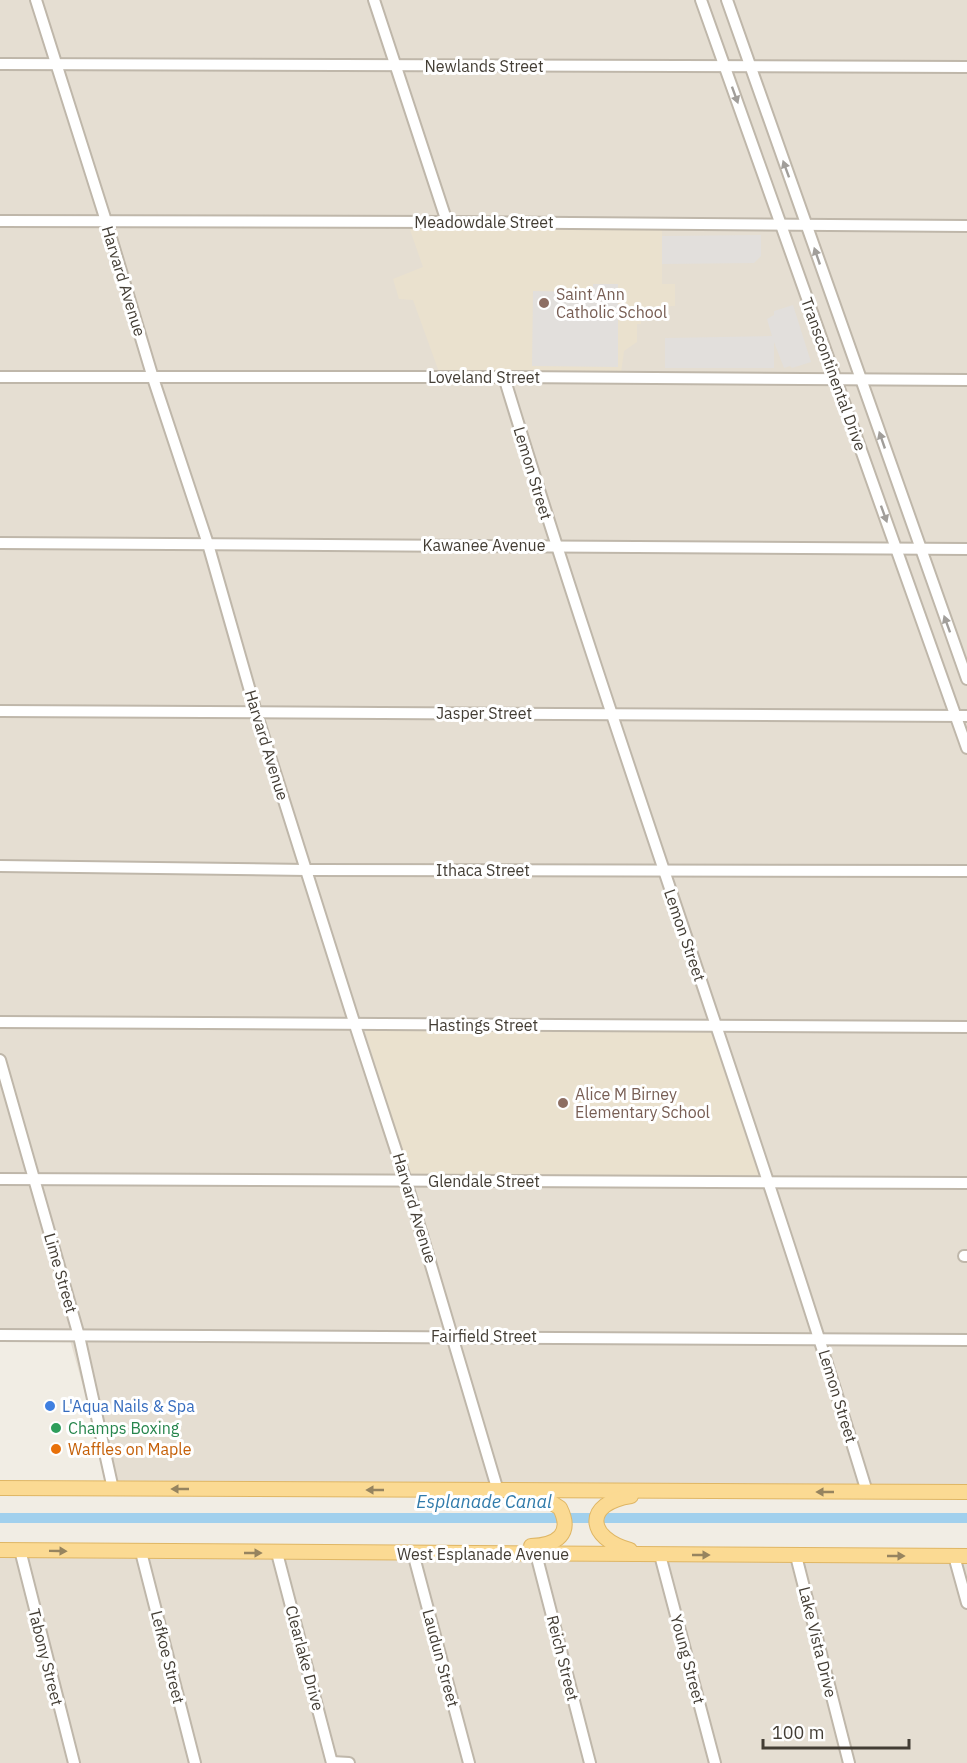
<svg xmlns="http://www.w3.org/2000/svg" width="967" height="1763" font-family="'IBM Plex Sans',sans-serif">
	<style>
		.residential { fill: #e5ded2 }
		.education { fill: #eae1ce }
		.parking { fill: #e2dfdc }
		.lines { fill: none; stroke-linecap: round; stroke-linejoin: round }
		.canal { stroke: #a1d0ed; stroke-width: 10 }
		.minor-casing { stroke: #bfb7aa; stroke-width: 14 }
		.major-casing { stroke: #dfb664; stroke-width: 16 }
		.minor { stroke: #fff; stroke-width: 10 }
		.major { stroke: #fbda93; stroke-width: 14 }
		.oneway { fill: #a19e9a }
		.oneway2 { fill: #96845f }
		.education-dot { fill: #8d6e63; stroke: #fff; stroke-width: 2 }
		.shop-dot { fill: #3f7fe0; stroke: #fff; stroke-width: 2 }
		.leisure-dot { fill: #2e9e5b; stroke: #fff; stroke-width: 2 }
		.food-dot { fill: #e8710a; stroke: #fff; stroke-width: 2 }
		.labels { text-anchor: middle; stroke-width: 6; stroke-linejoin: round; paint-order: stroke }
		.street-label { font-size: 16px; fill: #433d34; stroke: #fff }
		.education-label { font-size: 16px; fill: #785e54; stroke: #fff; text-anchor: start }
		.shop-label { font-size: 16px; fill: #366cbe; stroke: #fff; text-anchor: start }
		.leisure-label { font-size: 16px; fill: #27864d; stroke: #fff; text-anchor: start }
		.food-label { font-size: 16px; fill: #c56008; stroke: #fff; text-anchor: start }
		.water-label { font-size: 18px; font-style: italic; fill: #317bab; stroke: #fff }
	</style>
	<rect width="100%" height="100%" fill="#f1ede4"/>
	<g class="residential">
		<polygon points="0,0 967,0 967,1498 113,1493 70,1340 0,1339"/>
		<polygon points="0,1557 967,1562 967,1763 0,1763"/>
	</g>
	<g class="education">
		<polygon points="409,227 662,228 662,284 675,284 675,306 641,307 641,324 637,324 637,342 624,351 621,373 439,372 413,300 399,299 393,279 423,267"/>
		<polygon points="365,1030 715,1032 763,1177 409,1175"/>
	</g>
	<g class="parking">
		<polygon points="761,235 761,256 754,263 662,264 662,236"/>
		<polygon points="593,284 618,284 618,367 532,366 533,291 593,292"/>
		<polygon points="793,305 811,362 792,368 790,366 784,368 774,342 774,368 665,368 665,338 772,336 767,319 774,315 774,311"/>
	</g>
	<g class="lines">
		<polyline class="canal" points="0,1518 967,1518"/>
		<g class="minor-casing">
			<g id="minor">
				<polyline points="36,0 106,221 153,378 208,544 256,712 355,1025 406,1181 498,1491"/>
				<polyline points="374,0 447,222"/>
				<polyline points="701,0 967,748"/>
				<polyline points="727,0 967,679"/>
				<polyline points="0,64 967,67"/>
				<polyline points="0,221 447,222 967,226"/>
				<polyline points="0,377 504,377 967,380"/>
				<path d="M 504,377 C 618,751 753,1118 867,1492"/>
				<polyline points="0,543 967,549"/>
				<polyline points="0,711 967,716"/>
				<polyline points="0,866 307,870 967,871"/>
				<polyline points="0,1022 967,1027"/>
				<polyline points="0,1060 79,1336 113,1489"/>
				<polyline points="0,1179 967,1183"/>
				<polyline points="964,1256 967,1256"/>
				<polyline points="0,1335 967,1340"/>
				<polyline points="20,1550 74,1763"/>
				<polyline points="141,1552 195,1763"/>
				<polyline points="277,1553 332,1763"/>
				<polyline points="413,1553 469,1763"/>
				<polyline points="536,1554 590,1763"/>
				<polyline points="660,1555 715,1763"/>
				<polyline points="796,1556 849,1763"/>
				<polyline points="954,1556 967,1603"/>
				<polyline points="332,1762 349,1763"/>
			</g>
		</g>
		<g class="major-casing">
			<g id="major">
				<polyline points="0,1488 967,1492"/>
				<path d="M 528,1495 L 549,1501 L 560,1508 C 573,1534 557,1545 531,1546"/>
				<polyline points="0,1550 967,1556"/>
				<path d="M 630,1550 C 586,1538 584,1503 631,1496"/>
			</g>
		</g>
		<use href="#minor" class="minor"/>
		<use href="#major" class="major"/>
	</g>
	<defs><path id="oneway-solid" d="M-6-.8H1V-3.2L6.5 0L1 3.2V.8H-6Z" transform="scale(1.5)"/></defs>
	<g class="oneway">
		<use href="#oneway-solid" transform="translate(735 95) rotate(70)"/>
		<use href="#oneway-solid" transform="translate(786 169) rotate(-110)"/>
		<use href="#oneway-solid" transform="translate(817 256) rotate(-109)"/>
		<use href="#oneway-solid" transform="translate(882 440) rotate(-109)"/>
		<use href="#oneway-solid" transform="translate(884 514) rotate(70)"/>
		<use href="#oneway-solid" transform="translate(947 624) rotate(-110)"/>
	</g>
	<g class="oneway2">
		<use href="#oneway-solid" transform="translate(180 1489) rotate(-180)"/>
		<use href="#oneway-solid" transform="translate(375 1490) rotate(-180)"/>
		<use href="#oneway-solid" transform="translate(825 1492) rotate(-180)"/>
		<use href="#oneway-solid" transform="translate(58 1551) rotate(1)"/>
		<use href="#oneway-solid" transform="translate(253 1553)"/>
		<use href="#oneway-solid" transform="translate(701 1555)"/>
		<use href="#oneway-solid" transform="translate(896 1556)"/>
	</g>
	<g class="education-dot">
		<circle cx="544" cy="303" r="6"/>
		<circle cx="563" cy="1103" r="6"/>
	</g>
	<circle class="shop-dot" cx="50" cy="1406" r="6"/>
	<circle class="leisure-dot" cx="56" cy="1428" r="6"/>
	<circle class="food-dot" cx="56" cy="1449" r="6"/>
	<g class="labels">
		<g class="street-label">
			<text x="484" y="72">Newlands Street</text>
			<text x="484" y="228">Meadowdale Street</text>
			<text transform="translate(124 281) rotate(73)" y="6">Harvard Avenue</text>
			<text transform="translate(834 374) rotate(70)" y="6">Transcontinental Drive</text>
			<text x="484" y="383">Loveland Street</text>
			<text transform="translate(533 473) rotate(73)" y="6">Lemon Street</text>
			<text x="484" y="551">Kawanee Avenue</text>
			<text x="484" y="719">Jasper Street</text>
			<text transform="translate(267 745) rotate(73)" y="6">Harvard Avenue</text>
			<text x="483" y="876">Ithaca Street</text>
			<text transform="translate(685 935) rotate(71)" y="6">Lemon Street</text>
			<text x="483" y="1031">Hastings Street</text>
			<text x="484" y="1187">Glendale Street</text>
			<text transform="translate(415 1208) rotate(73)" y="6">Harvard Avenue</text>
			<text transform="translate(61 1273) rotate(74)" y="6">Lime Street</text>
			<text x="484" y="1342">Fairfield Street</text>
			<text transform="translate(838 1396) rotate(73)" y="6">Lemon Street</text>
			<text x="483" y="1560">West Esplanade Avenue</text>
			<text transform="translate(818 1642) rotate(76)" y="6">Lake Vista Drive</text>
			<text transform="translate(46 1657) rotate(76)" y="6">Tabony Street</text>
			<text transform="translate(168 1657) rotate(76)" y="6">Lefkoe Street</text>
			<text transform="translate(305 1658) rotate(75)" y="6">Clearlake Drive</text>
			<text transform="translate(441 1658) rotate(75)" y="6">Laudun Street</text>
			<text transform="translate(563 1658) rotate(76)" y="6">Reich Street</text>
			<text transform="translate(688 1659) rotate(75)" y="6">Young Street</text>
		</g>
		<g class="education-label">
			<text x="556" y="300">Saint Ann<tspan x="556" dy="18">Catholic School</tspan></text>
			<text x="575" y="1100">Alice M Birney<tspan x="575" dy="18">Elementary School</tspan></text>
		</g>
		<g class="shop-label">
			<text x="62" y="1412">L'Aqua Nails &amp; Spa</text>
		</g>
		<g class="leisure-label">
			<text x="68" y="1434">Champs Boxing</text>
		</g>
		<g class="food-label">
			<text x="68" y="1455">Waffles on Maple</text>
		</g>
		<g class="water-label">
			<text x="484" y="1508">Esplanade Canal</text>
		</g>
	</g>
	<path d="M763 1739v9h146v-9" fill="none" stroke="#433d34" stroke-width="3"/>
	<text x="772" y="1739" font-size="18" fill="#433d34" stroke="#ffffff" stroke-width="4.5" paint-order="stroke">100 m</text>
</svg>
